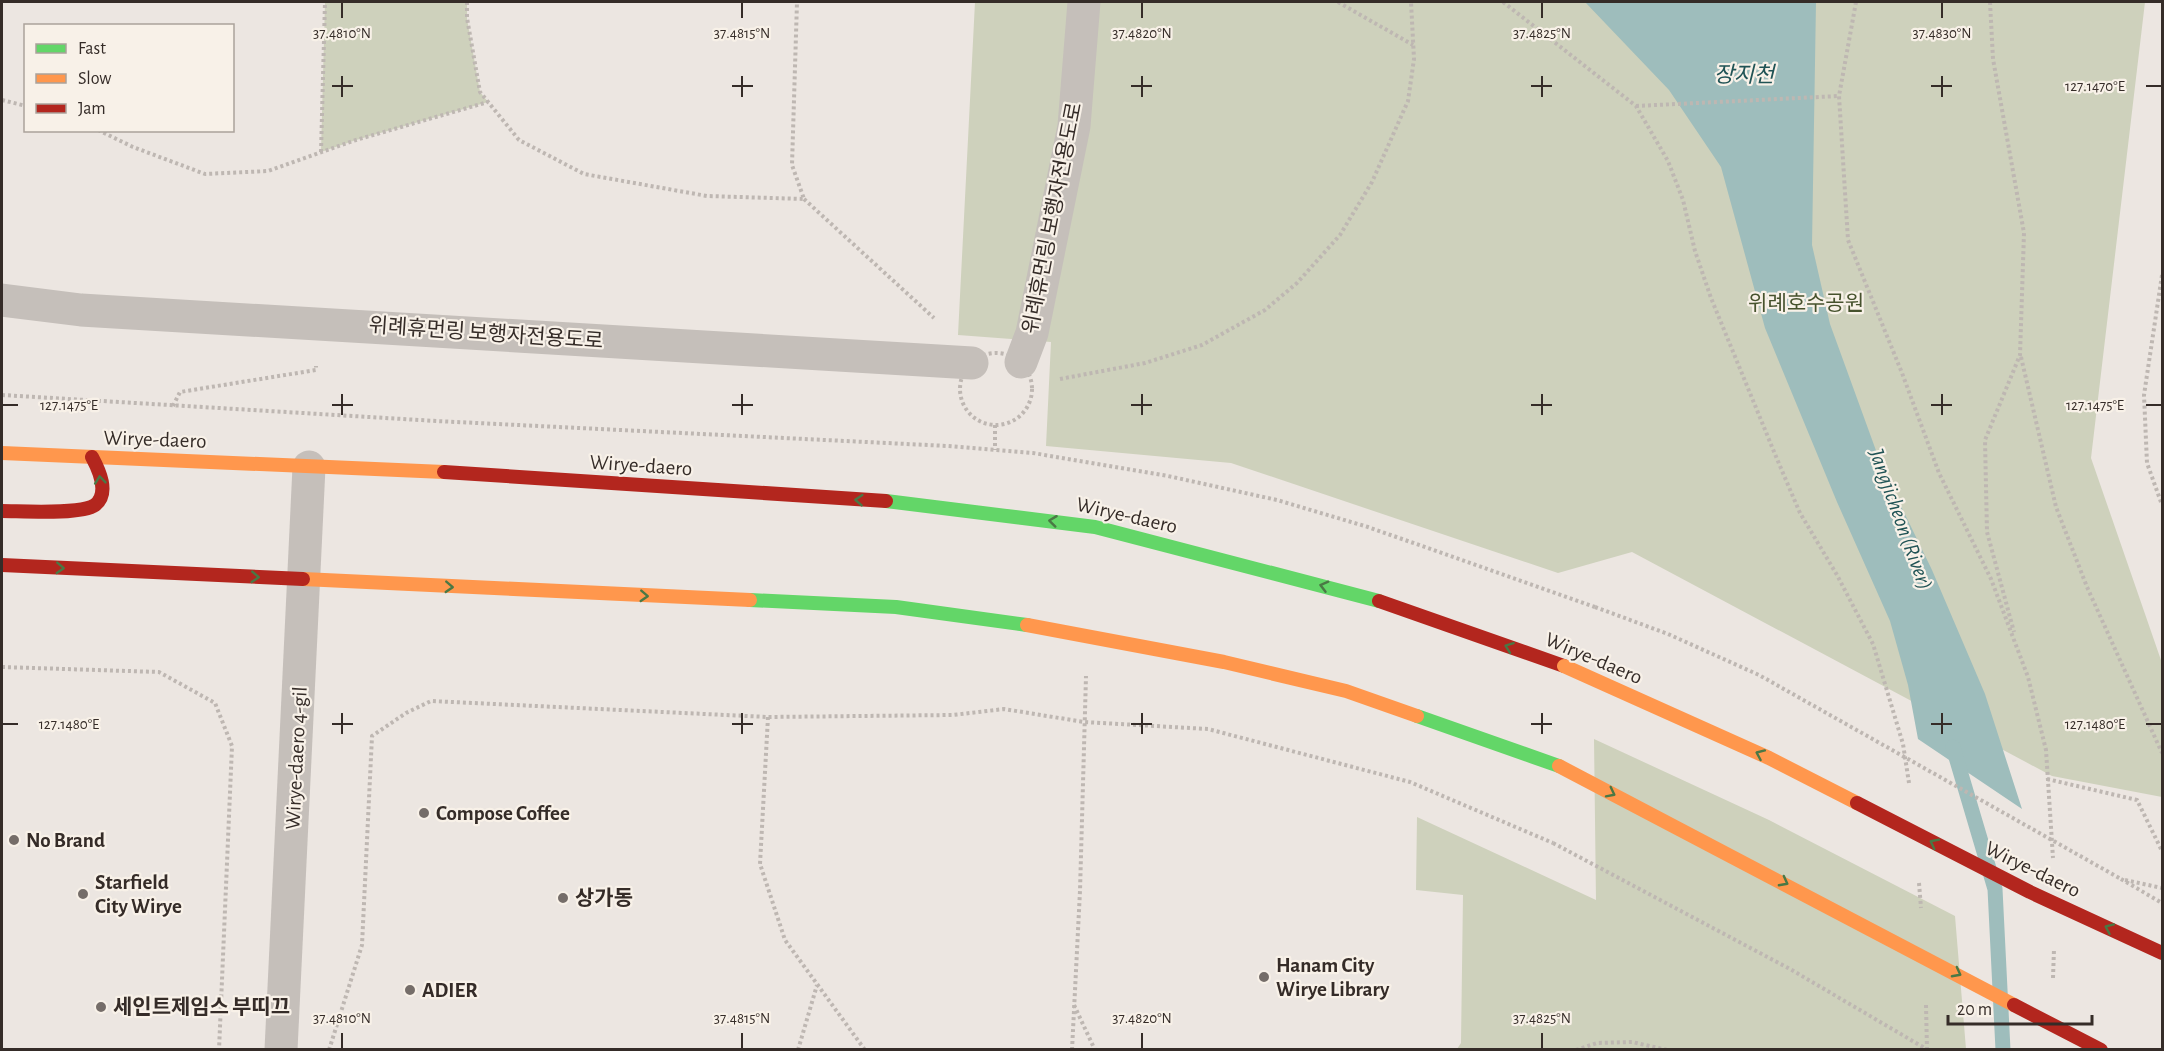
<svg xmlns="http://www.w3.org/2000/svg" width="2164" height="1051" font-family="'Alegreya Sans','Noto Sans KR',sans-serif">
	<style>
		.green { fill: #ced1bc }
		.water { fill: #9ebdbc }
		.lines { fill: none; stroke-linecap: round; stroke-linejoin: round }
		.stream { stroke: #9ebdbc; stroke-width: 15 }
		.path { stroke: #beb7b2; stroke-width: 4; stroke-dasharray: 3 3; stroke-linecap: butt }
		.street { stroke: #c5bfba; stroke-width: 33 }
		.fast { stroke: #63d668; stroke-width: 14 }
		.slow { stroke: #ff974d; stroke-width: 14 }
		.jam { stroke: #b3261e; stroke-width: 14 }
		.path-bridge { stroke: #beb7b2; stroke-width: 4; stroke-dasharray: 3 3; stroke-linecap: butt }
		.slow-bridge { stroke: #ff974d; stroke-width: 14 }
		.jam-bridge { stroke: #b3261e; stroke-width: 14 }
		.oneway { stroke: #4a7845 }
		.ticks { fill: none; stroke: #352c28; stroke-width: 2 }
		.poi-dot { fill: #756d69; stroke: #f8f1e8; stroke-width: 2 }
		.labels { text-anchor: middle; stroke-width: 4.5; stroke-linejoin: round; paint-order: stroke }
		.street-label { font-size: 21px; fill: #352c28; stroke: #f8f1e8 }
		.park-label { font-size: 21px; fill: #46522d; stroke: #f8f1e8 }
		.poi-label { font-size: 21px; font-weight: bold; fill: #352c28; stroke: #f8f1e8; text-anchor: start }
		.water-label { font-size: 22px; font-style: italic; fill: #205355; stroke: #f8f1e8 }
		.ticks-label { font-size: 15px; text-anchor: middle; fill: #352c28; stroke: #f8f1e8; stroke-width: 4.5; stroke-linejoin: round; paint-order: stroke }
	</style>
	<rect width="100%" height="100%" fill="#ece6e1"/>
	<g class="green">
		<polygon points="325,2 467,2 467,19 480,92 488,102 356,140 321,152"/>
		<polygon points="975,2 2145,2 2091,458 2162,663 2162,797 2052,776 1632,552 1558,573 1231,463 1046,446 1051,342 958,335"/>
		<polygon points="1594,739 1769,820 1955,916 1966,1049 1457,1049 1461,1043 1463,895 1416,890 1417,817 1596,900"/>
	</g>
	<polygon class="water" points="1585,2 1816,2 1812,245 1830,324 1882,467 1932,570 1985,694 2022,809 1918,739 1908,685 1890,621 1837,502 1765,328 1721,167 1669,90"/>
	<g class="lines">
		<polyline class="stream" points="1953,747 1995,889 2003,1050"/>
		<g class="path">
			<polyline points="467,2 467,18 480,92 519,140 584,174 707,196 804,199 792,165 797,2"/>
			<polyline points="1338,2 1413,45"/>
			<polyline points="1503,2 1636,106 1668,161 1683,200 1695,251 1711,298 1777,459 1800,513 1837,575 1873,644 1903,744 1909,783"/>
			<polyline points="1856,2 1839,96 1848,240 1902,373 1939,473 1991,579 2028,677 2046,750 2053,858"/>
			<polyline points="1990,2 1993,59 2024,233 2020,355 1985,440 1987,532 2014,632"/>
			<polyline points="2,100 26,106"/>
			<polyline points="1636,106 1839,96"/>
			<polyline points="98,130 133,147 205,174 268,171 356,140 488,102"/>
			<polyline points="321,152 325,2"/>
			<polyline points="804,199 934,318"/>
			<polyline points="2162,275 2144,395 2147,463 2162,505"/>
			<circle cx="996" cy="389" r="36"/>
			<polyline points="2021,357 2056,507 2087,587 2162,753"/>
			<polyline points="1060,379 1145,363 1202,345 1265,310 1297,283 1340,235 1372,182 1408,101 1414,59 1411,2"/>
			<polyline points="2,395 436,421 948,446 1033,453 1168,476 1277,500 1368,527 1595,607"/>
			<polyline points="173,406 180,392 316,370 316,366"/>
			<polyline points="995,425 995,450"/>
			<polyline points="2,667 159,672 215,703 232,746 219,1050"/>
			<polyline points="768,717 760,864 785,940 865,1050"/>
			<polyline points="2047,779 2137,800 2162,851"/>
			<polyline points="2121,879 2162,903"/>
			<polyline points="2125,880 2162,888"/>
			<polyline points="1919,883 1921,908"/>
			<polyline points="2053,978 2054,949"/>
			<polyline points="1074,1005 1095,1050"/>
			<polyline points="1926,1005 1927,1050"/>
			<polyline points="329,1050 362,945 372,736 406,713 431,701 768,717 953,715 1004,709 1084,722 1208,729 1410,782 1553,843"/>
			<polyline points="798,1050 817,985"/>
			<polyline points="1072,1050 1080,891 1086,676"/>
			<polyline points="1576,1050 1597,1043 1632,1042 1667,1050"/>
		</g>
		<g class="street">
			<polyline points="2,300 81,310 972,363"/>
			<polyline points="1021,362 1032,333 1074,126 1084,2"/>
			<polyline points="281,1050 309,467"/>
		</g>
		<g class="fast">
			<polyline points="886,501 1095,527 1379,601"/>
			<polyline points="750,600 896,607 1027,625"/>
			<polyline points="1417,716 1559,766"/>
		</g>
		<g class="slow">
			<polyline points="2,453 444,472"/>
			<polyline points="303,579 750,600"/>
			<polyline points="1027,625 1224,662 1346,691 1417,716"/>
		</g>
		<g class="jam">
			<polyline points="444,472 886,501"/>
			<path d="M 2,511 C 21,511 81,515 95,505 C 110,493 99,470 92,457"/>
			<polyline points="2,565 303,579"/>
			<polyline points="1379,601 1564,666"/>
		</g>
		<g class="path-bridge">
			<polyline points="1595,607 1668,634 1759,675 2121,879"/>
			<polyline points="1553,843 1790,969 1928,1050"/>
		</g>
		<g class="slow-bridge">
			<polyline points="1564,666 1769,758 1857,803"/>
			<polyline points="1559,766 2014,1005"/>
		</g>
		<g class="jam-bridge">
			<polyline points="1857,803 2030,892 2162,953"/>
			<polyline points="2014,1005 2101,1050"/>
		</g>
	</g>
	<defs><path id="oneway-chevron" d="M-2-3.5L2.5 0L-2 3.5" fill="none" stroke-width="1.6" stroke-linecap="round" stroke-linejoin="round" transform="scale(1.5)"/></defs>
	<g class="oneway">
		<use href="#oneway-chevron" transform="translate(100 480) rotate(-96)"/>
		<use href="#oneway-chevron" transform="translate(859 500) rotate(-176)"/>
		<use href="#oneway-chevron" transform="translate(1053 521) rotate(-173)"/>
		<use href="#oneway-chevron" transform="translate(60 568) rotate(3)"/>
		<use href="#oneway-chevron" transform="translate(255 577) rotate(3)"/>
		<use href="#oneway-chevron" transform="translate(1324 586) rotate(-165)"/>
		<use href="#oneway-chevron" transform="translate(449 587) rotate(3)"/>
		<use href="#oneway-chevron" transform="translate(644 596) rotate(3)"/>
		<use href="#oneway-chevron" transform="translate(1509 647) rotate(-160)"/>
		<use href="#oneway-chevron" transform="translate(1760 754) rotate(-156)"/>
		<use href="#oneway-chevron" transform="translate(1611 793) rotate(27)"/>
		<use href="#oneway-chevron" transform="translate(1934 843) rotate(-153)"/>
		<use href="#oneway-chevron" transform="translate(1784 882) rotate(28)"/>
		<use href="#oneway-chevron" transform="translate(2109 928) rotate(-156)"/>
		<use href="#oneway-chevron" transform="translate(1957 973) rotate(28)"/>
	</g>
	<path class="ticks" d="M 342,3 L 342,18M 742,3 L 742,18M 1142,3 L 1142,18M 1542,3 L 1542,18M 1942,3 L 1942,18M 342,76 L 342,97M 742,76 L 742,97M 1142,76 L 1142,97M 1542,76 L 1542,97M 1942,76 L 1942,97M 332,86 L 353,86M 732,86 L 753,86M 1131,86 L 1152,86M 1531,86 L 1552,86M 1931,86 L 1952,86M 2146,86 L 2161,86M 342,394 L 342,415M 742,394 L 742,415M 1142,394 L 1142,415M 1542,394 L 1542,415M 1942,394 L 1942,415M 3,405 L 18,405M 332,405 L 353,405M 732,405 L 753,405M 1131,405 L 1152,405M 1531,405 L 1552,405M 1931,405 L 1952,405M 2146,405 L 2161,405M 342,713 L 342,734M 742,713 L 742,734M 1142,713 L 1142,734M 1542,713 L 1542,734M 1942,713 L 1942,734M 3,724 L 18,724M 332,724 L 353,724M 732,724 L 753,724M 1131,724 L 1152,724M 1531,724 L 1552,724M 1931,724 L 1952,724M 2146,724 L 2161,724M 342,1033 L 342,1048M 742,1033 L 742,1048M 1142,1033 L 1142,1048M 1542,1033 L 1542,1048"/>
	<g class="poi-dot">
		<circle cx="424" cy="813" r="6"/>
		<circle cx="14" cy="840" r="6"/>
		<circle cx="83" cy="894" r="6"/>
		<circle cx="563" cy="898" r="6"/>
		<circle cx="1264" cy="977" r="6"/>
		<circle cx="410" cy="990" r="6"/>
		<circle cx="101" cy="1007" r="6"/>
	</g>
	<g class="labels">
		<g class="street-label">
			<text transform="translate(1052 218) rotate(-79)" y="7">위례휴먼링 보행자전용도로</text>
			<text transform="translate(486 333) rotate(4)" y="7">위례휴먼링 보행자전용도로</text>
			<text transform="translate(155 439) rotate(2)" y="7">Wirye-daero</text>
			<text transform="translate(641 465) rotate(4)" y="7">Wirye-daero</text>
			<text transform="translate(1127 515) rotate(13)" y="7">Wirye-daero</text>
			<text transform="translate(1594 658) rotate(23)" y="7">Wirye-daero</text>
			<text transform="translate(296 758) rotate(-87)" y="7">Wirye-daero 4-gil</text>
			<text transform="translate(2033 869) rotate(26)" y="7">Wirye-daero</text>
		</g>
		<g class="park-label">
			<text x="1806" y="310">위례호수공원</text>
		</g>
		<g class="poi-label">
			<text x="436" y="820">Compose Coffee</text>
			<text x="26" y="847">No Brand</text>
			<text x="95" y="889">Starfield<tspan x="95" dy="24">City Wirye</tspan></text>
			<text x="575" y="905">상가동</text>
			<text x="1276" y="972">Hanam City<tspan x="1276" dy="24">Wirye Library</tspan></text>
			<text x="422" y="997">ADIER</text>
			<text x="113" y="1014">세인트제임스 부띠끄</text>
		</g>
		<g class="water-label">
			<text x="1744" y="82">장지천</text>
			<text transform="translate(1902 519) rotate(70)" y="8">Jangjicheon (River)</text>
		</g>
	</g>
	<g class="ticks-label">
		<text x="342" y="38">37.4810°N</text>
		<text x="742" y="38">37.4815°N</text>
		<text x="1142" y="38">37.4820°N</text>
		<text x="1542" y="38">37.4825°N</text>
		<text x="1942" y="38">37.4830°N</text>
		<text x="2095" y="91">127.1470°E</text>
		<text x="2095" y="410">127.1475°E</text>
		<text x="69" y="410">127.1475°E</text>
		<text x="2095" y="729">127.1480°E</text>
		<text x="69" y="729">127.1480°E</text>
		<text x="342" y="1023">37.4810°N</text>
		<text x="742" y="1023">37.4815°N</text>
		<text x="1142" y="1023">37.4820°N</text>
		<text x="1542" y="1023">37.4825°N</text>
	</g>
	<rect width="2164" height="1051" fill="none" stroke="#352c28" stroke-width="6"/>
	<rect x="24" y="24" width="210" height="108" fill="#f8f1e8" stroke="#aaa29b" stroke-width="1.5"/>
	<rect x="36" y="44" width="30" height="9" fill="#63d668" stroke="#aaa29b" stroke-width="1.5"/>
	<text x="78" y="54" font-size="18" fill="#352c28">Fast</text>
	<rect x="36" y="74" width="30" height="9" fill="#ff974d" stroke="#aaa29b" stroke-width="1.5"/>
	<text x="78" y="84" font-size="18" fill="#352c28">Slow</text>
	<rect x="36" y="104" width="30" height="9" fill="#b3261e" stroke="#aaa29b" stroke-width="1.5"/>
	<text x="78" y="114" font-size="18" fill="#352c28">Jam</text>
	<path d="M1948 1015v9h144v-9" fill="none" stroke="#352c28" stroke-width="3"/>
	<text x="1957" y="1015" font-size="18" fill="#352c28" stroke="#f8f1e8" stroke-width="4.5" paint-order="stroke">20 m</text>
</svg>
